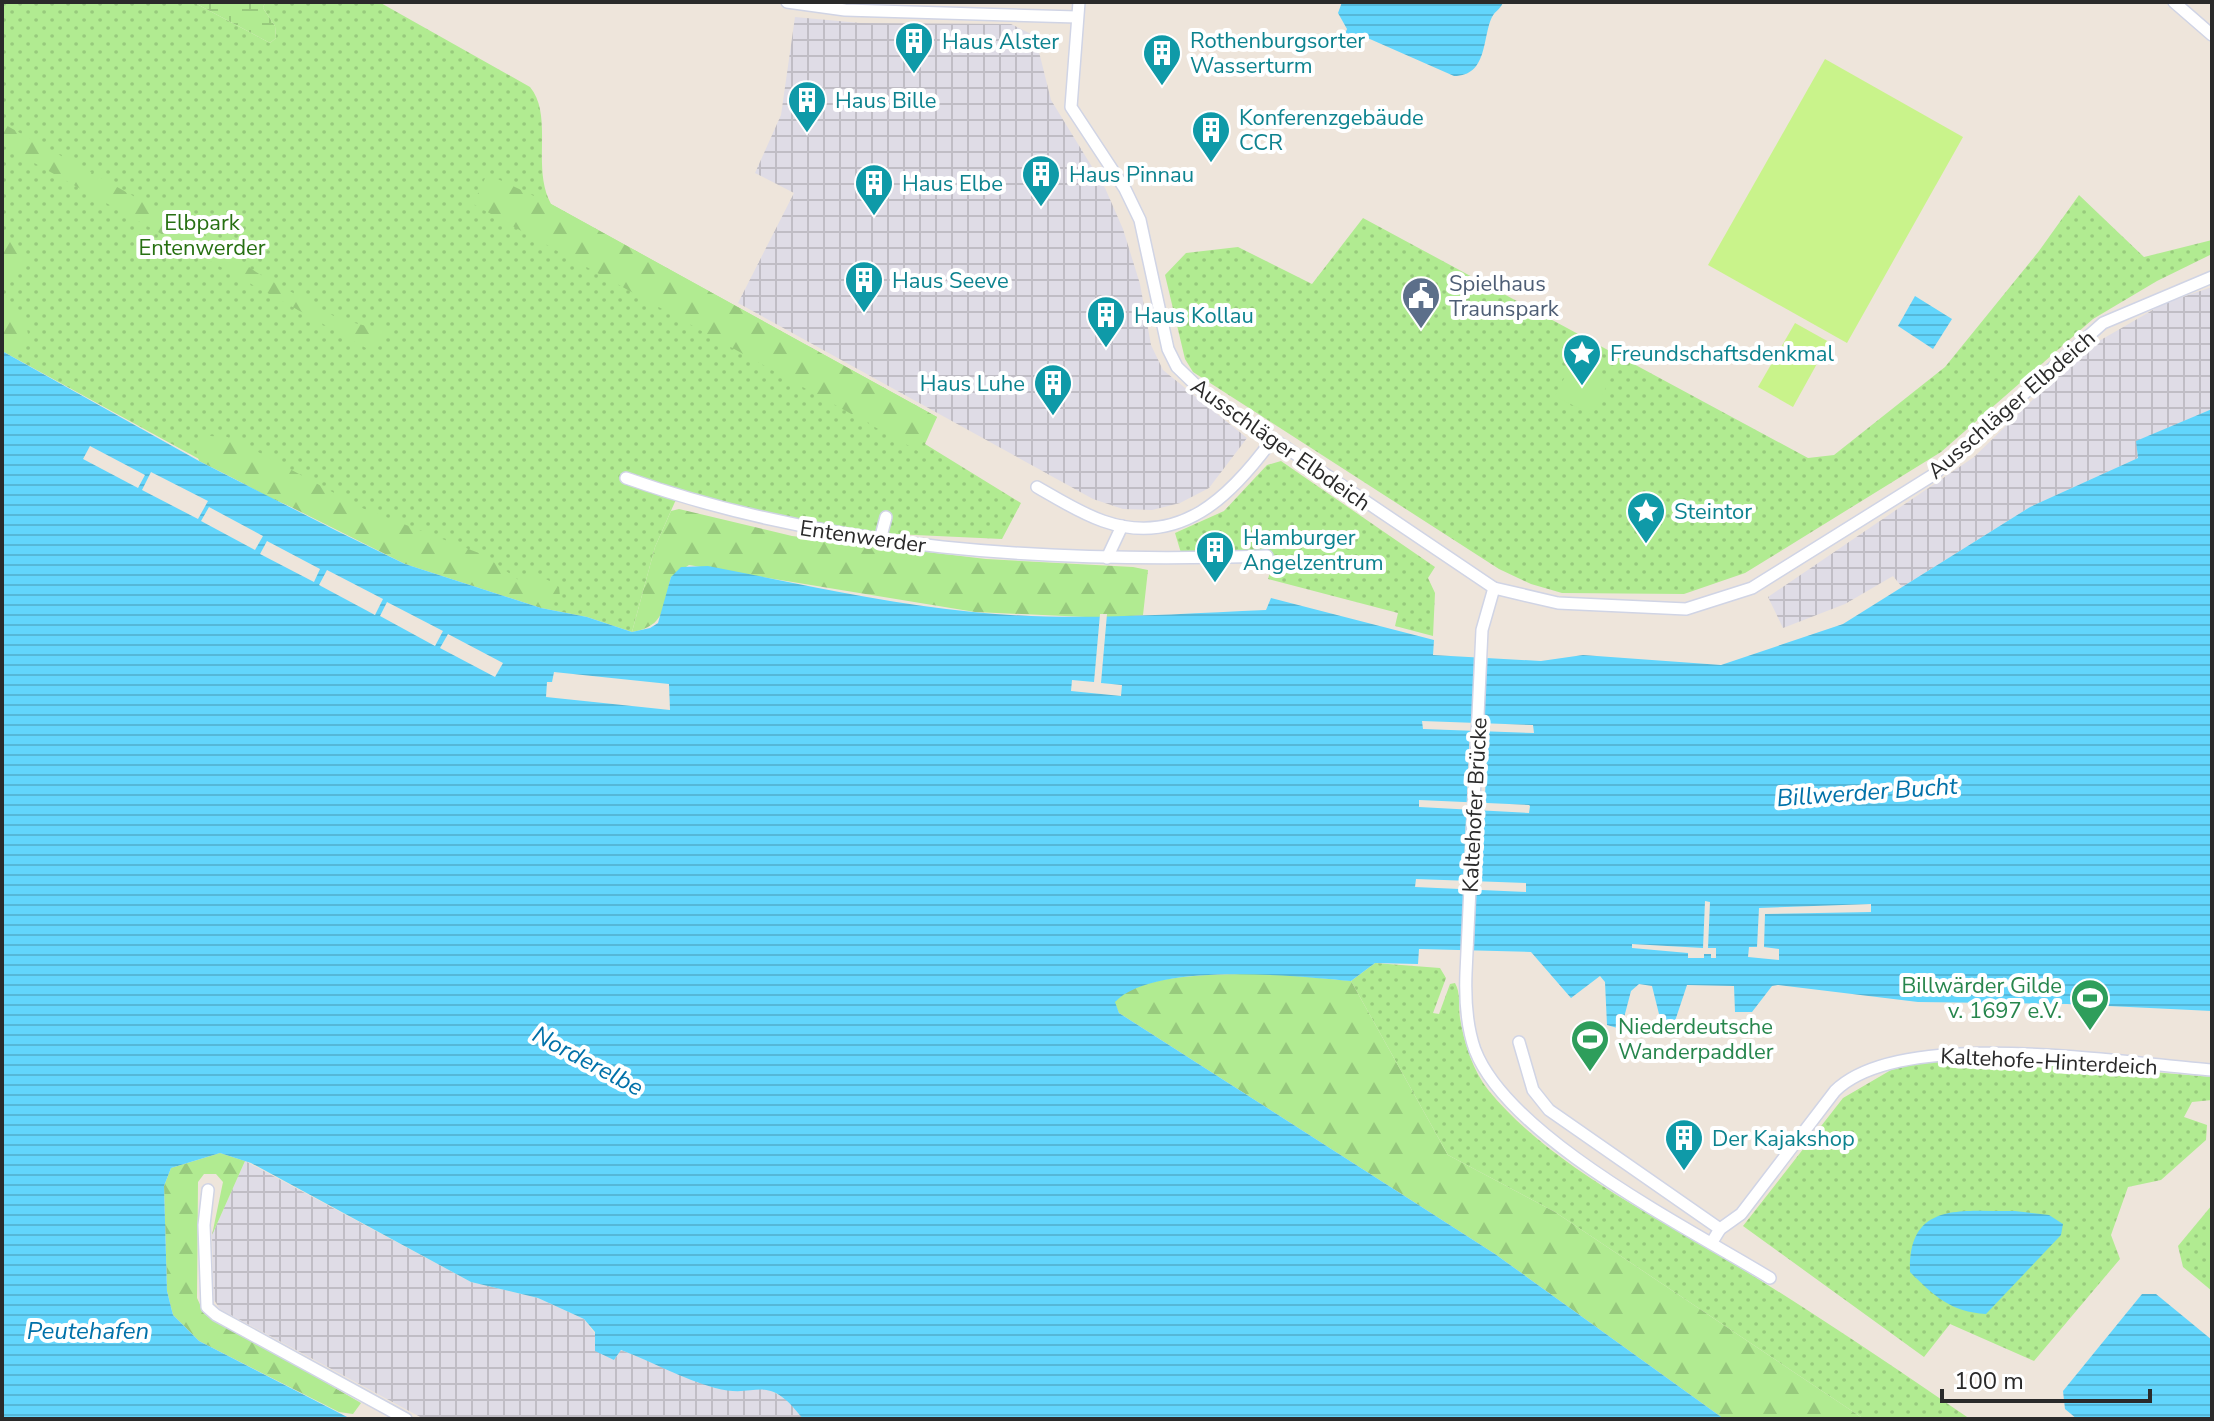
<svg xmlns="http://www.w3.org/2000/svg" width="2214" height="1421" font-family="'Nunito Sans',sans-serif">
	<style>
		.industrial { fill: url(#industrial-grid) }
		.grass { fill: url(#grass-dots) }
		.forest { fill: url(#forest-firs) }
		.wetland { fill: url(#wetland-marsh) }
		.garden { fill: #b1eb91 }
		.pitch { fill: #c9f38b }
		.water { fill: url(#water-rules); fill-rule: evenodd }
		.pier { fill: #eee5db }
		.lines { fill: none; stroke-linecap: round; stroke-linejoin: round }
		.minor-casing { stroke: #d0d4e5; stroke-width: 14 }
		.minor { stroke: #fff; stroke-width: 11 }
		.labels { text-anchor: middle; stroke-width: 8; stroke-linejoin: round; paint-order: stroke }
		.culture-label { font-size: 22px; fill: #0d838f; stroke: #fff; text-anchor: start }
		.park-label { font-size: 22px; fill: #277012; stroke: #fff }
		.service-label { font-size: 22px; fill: #4e5e75; stroke: #fff; text-anchor: start }
		.street-label { font-size: 22px; fill: #2a2a2a; stroke: #fff }
		.leisure-label { font-size: 22px; fill: #27864d; stroke: #fff; text-anchor: end }
		.water-label { font-size: 24px; font-style: italic; fill: #0071a9; stroke: #fff }
	</style>
	<defs>
		<pattern id="industrial-grid" width="8" height="8" patternUnits="userSpaceOnUse" patternTransform="scale(2)"><rect width="8" height="8" fill="#dfdce6"/><path d="M0 4h8M4 0v8" fill="none" stroke="#c0bdc5"/></pattern>
		<pattern id="grass-dots" width="8" height="8" patternUnits="userSpaceOnUse" patternTransform="scale(2)"><rect width="8" height="8" fill="#b1eb91"/><path d="M2 2h.1M6 6h.1" fill="none" stroke="#98ca7d" stroke-width="1.8" stroke-linecap="round"/></pattern>
		<pattern id="forest-firs" width="22" height="20" patternUnits="userSpaceOnUse" patternTransform="scale(2)"><rect width="22" height="20" fill="#b1eb91"/><path d="M5 1l3.5 6h-7zM16 11l3.5 6h-7z" fill="#98ca7d"/></pattern>
		<pattern id="wetland-marsh" width="20" height="14" patternUnits="userSpaceOnUse" patternTransform="scale(2)"><rect width="20" height="14" fill="#b1eb91"/><path d="M1 5h8M5 5V1M11 12h8M15 12V8" fill="none" stroke="#98ca7d"/></pattern>
		<pattern id="water-rules" width="6" height="5" patternUnits="userSpaceOnUse" patternTransform="scale(2)"><rect width="6" height="5" fill="#62d5fc"/><path d="M0 2.5h6" fill="none" stroke="#55b7d8"/></pattern>
	</defs>
	<rect width="100%" height="100%" fill="#eee5db"/>
	<g class="industrial">
		<polygon points="795,17 860,23 1011,24 1035,36 1051,100 1105,188 1123,229 1140,284 1151,345 1163,370 1247,438 1209,488 1180,503 1152,510 1123,509 1093,499 738,303 794,193 755,173 781,115"/>
		<polygon points="2212,287 2212,409 2137,441 2138,458 2030,507 1902,587 1893,576 1845,604 1783,628 1768,597 1974,457 2085,349 2165,303"/>
		<polygon points="245,1161 471,1282 538,1298 584,1319 614,1360 621,1350 718,1389 743,1390 761,1386 789,1400 803,1419 424,1419 220,1309 214,1300 212,1235"/>
	</g>
	<g class="grass">
		<path d="M 2,2 L 193,2 L 270,43 L 276,38 L 275,26 L 263,8 L 265,2 L 379,2 L 530,87 C 554,116 531,168 551,204 L 937,417 L 925,444 L 1021,503 L 1002,539 L 872,533 L 790,522 L 678,495 L 655,547 L 632,632 L 587,617 L 541,608 L 270,498 L 2,351 Z"/>
		<polygon points="2079,195 2144,257 2212,240 2212,254 2157,281 2093,319 1941,452 1745,573 1684,594 1562,593 1531,584 1499,569 1193,372 1185,359 1165,275 1186,253 1238,247 1312,284 1363,218 1808,458 1834,455 1945,367 2039,251"/>
		<polygon points="1281,461 1435,567 1428,578 1435,593 1433,636 1395,626 1398,613 1268,579 1271,569 1258,569 1258,562 1269,562 1269,551 1181,553 1175,533 1224,511 1267,465"/>
		<path d="M 1375,963 L 1440,968 L 1446,978 L 1433,1013 L 1439,1014 L 1450,984 L 1455,983 C 1461,993 1458,1006 1460,1018 C 1464,1043 1473,1071 1489,1091 C 1553,1168 1658,1217 1742,1269 C 1819,1316 1895,1368 1970,1419 L 1864,1419 L 1555,1212 L 1448,1155 L 1351,981 Z"/>
		<polygon points="1951,1055 2212,1077 2212,1100 2192,1102 2184,1117 2207,1125 2206,1140 2161,1180 2128,1187 2111,1235 2120,1259 2034,1361 1950,1324 1924,1357 1743,1226 1843,1098 1891,1070"/>
		<polygon points="2212,1205 2212,1291 2183,1267 2178,1246"/>
	</g>
	<g class="forest">
		<polygon points="2,123 207,237 256,272 339,319 386,331 375,353 2,145"/>
		<polygon points="487,174 551,204 937,417 918,451 473,204"/>
		<polygon points="2,230 24,252 28,261 21,272 5,280 2,279"/>
		<path d="M 2,295 C 18,304 28,324 29,342 L 15,352 L 2,351 Z"/>
		<path d="M 210,436 L 227,437 L 262,454 L 362,508 L 484,555 L 520,581 C 536,574 546,577 559,587 L 560,596 L 541,608 L 405,564 L 199,461 L 195,445 L 198,438 Z"/>
		<path d="M 679,509 L 792,536 L 986,559 L 1133,567 L 1148,570 L 1143,615 L 1107,618 L 975,612 L 689,565 L 671,577 C 663,607 666,626 632,632 L 655,547 L 671,511 Z"/>
		<path d="M 1267,973 L 1351,981 L 1448,1155 L 1555,1212 L 1864,1419 L 1724,1419 L 1495,1254 L 1119,1013 L 1114,1002 C 1145,970 1224,976 1267,973 Z"/>
		<polygon points="220,1153 245,1161 212,1235 223,1182 216,1174 204,1174 198,1182 197,1298 203,1311 361,1403 353,1414 339,1412 199,1341 173,1315 167,1291 164,1186 171,1168"/>
	</g>
	<polygon class="wetland" points="193,2 265,2 263,8 275,26 276,38 270,43"/>
	<polygon class="garden" points="1574,359 1611,378 1592,415 1555,396"/>
	<g class="pitch">
		<polygon points="1825,59 1963,137 1847,343 1708,265"/>
		<polygon points="1795,323 1829,342 1793,407 1758,387"/>
	</g>
	<g class="water">
		<path d="M 1342,2 L 1503,2 C 1501,9 1495,11 1492,17 C 1482,38 1488,76 1454,76 L 1363,36 L 1346,42 L 1343,39 L 1347,29 L 1338,13 Z"/>
		<polygon points="1915,296 1952,319 1933,349 1898,326"/>
		<path d="M 2,351 L 199,461 L 337,531 L 405,564 L 541,608 L 587,617 L 632,632 L 650,628 L 658,623 L 671,577 L 681,567 L 708,566 C 796,583 883,603 973,612 C 1070,622 1168,614 1266,610 L 1271,598 L 1434,640 L 1433,655 L 1541,661 L 1583,655 L 1721,665 L 1843,624 L 2030,507 L 2138,458 L 2136,441 L 2212,409 L 2212,1011 L 2067,1004 L 1918,1002 L 1778,985 L 1772,986 L 1752,1012 L 1735,1012 L 1734,986 L 1687,985 L 1674,1024 L 1662,1026 L 1652,986 L 1639,984 L 1631,991 L 1621,1029 L 1607,1025 L 1605,982 L 1600,976 L 1571,998 L 1531,952 L 1419,949 L 1418,964 L 1375,963 L 1351,981 C 1297,976 1153,961 1115,1002 L 1119,1013 L 1495,1254 L 1724,1419 L 803,1419 C 766,1370 759,1400 715,1388 C 683,1379 653,1362 621,1350 L 614,1360 L 595,1351 L 595,1332 L 584,1319 L 538,1298 L 471,1282 L 251,1163 L 220,1153 L 171,1168 L 164,1186 L 167,1291 L 173,1315 L 199,1341 L 351,1419 L 2,1419 ZM 1422,721 L 1533,725 L 1534,733 L 1423,729 ZM 1419,800 L 1529,805 L 1530,806 L 1529,813 L 1419,807 ZM 1416,879 L 1526,883 L 1526,892 L 1415,887 Z"/>
		<path d="M 2015,1211 L 2049,1215 L 2063,1224 L 2061,1235 L 1986,1314 C 1951,1312 1934,1296 1910,1272 C 1908,1200 1962,1212 2015,1211 Z"/>
		<polygon points="2142,1294 2156,1294 2212,1340 2212,1419 2077,1419 2065,1409 2063,1391"/>
	</g>
	<g class="pier">
		<polygon points="90,446 145,475 138,488 83,459"/>
		<polygon points="151,472 208,501 198,519 142,490"/>
		<polygon points="209,507 263,536 255,550 201,521"/>
		<polygon points="267,541 320,569 314,582 260,554"/>
		<polygon points="327,570 383,599 375,615 319,585"/>
		<polygon points="387,602 443,631 435,646 380,616"/>
		<polygon points="1100,614 1107,614 1101,683 1122,685 1121,696 1071,691 1072,680 1094,682"/>
		<polygon points="448,634 503,663 495,677 440,648"/>
		<polygon points="554,672 669,684 670,710 546,697 547,682 552,682"/>
		<polygon points="1470,727 1488,728 1481,886 1463,885"/>
		<polygon points="1705,901 1710,902 1708,948 1716,948 1716,958 1711,958 1711,954 1704,954 1704,958 1688,958 1688,953 1632,948 1632,944 1703,948"/>
		<polygon points="1871,904 1871,912 1765,914 1764,947 1779,949 1779,960 1748,957 1749,947 1757,947 1759,908"/>
	</g>
	<g class="lines">
		<g class="minor-casing">
			<g id="minor">
				<polyline points="787,2 845,10 1077,17"/>
				<polyline points="1079,2 1071,107 1125,189 1140,220 1168,349 1177,367 1202,391 1494,588 1558,603 1686,609 1752,588 1933,475 2103,323 2212,277"/>
				<polyline points="2174,2 2212,35"/>
				<path d="M 626,478 C 833,551 1050,563 1267,556"/>
				<path d="M 1037,487 C 1058,499 1080,513 1103,521 C 1180,548 1231,496 1272,440"/>
				<polyline points="880,540 886,517"/>
				<polyline points="1107,558 1122,526"/>
				<path d="M 1494,588 L 1482,630 L 1466,973 C 1465,999 1466,1025 1475,1050 C 1509,1138 1690,1229 1770,1278"/>
				<polyline points="1519,1042 1533,1090 1549,1110 1720,1229"/>
				<polyline points="208,1190 204,1225 207,1307 216,1315 406,1419"/>
				<path d="M 1712,1242 L 1720,1229 L 1741,1214 L 1835,1091 C 1901,1026 2122,1063 2212,1070"/>
			</g>
		</g>
		<use href="#minor" class="minor"/>
	</g>
	<defs>
		<g id="building-pin" transform="scale(2)"><path d="M0 17L-7.5 6A9.5 9.5 0 1 1 7.5 6Z" fill="#0f9aa8" stroke="#fff"/><path d="M-4-6H4V6H1V3H-1V6H-4ZM-2.5-4.3h1.7v1.8h-1.7ZM.8-4.3h1.7v1.8H.8ZM-2.5-1h1.7V.8h-1.7ZM.8-1h1.7V.8H.8Z" fill="#fff"/></g>
		<g id="civic-pin" transform="scale(2)"><path d="M0 17L-7.5 6A9.5 9.5 0 1 1 7.5 6Z" fill="#5c6f8a" stroke="#fff"/><path d="M-.6-6.5H3V-4.5H.6V-3L4-1V1h2V6H-6V1h2V-1L-.6-3ZM-1.2 2.5V6h2.4V2.5Z" fill="#fff"/></g>
		<g id="sight-pin" transform="scale(2)"><path d="M0 17L-7.5 6A9.5 9.5 0 1 1 7.5 6Z" fill="#0f9aa8" stroke="#fff"/><path d="M0-6L1.8-2.2L6-1.7L2.9 1.2L3.7 5.4L0 3.3L-3.7 5.4L-2.9 1.2L-6-1.7L-1.8-2.2Z" fill="#fff"/></g>
		<g id="stadium-pin" transform="scale(2)"><path d="M0 17L-7.5 6A9.5 9.5 0 1 1 7.5 6Z" fill="#2e9e5b" stroke="#fff"/><path d="M0-5a6.5 5 0 1 0 0 10a6.5 5 0 1 0 0-10ZM-3.5-1.8h7v3.6h-7Z" fill="#fff"/></g>
	</defs>
	<g fill-rule="evenodd">
		<use href="#building-pin" x="914" y="41"/>
		<use href="#building-pin" x="1162" y="53"/>
		<use href="#building-pin" x="807" y="100"/>
		<use href="#building-pin" x="1211" y="130"/>
		<use href="#building-pin" x="1041" y="174"/>
		<use href="#building-pin" x="874" y="183"/>
		<use href="#building-pin" x="864" y="280"/>
		<use href="#civic-pin" x="1421" y="296"/>
		<use href="#building-pin" x="1106" y="315"/>
		<use href="#sight-pin" x="1582" y="353"/>
		<use href="#building-pin" x="1053" y="383"/>
		<use href="#sight-pin" x="1646" y="511"/>
		<use href="#building-pin" x="1215" y="550"/>
		<use href="#stadium-pin" x="2090" y="998"/>
		<use href="#stadium-pin" x="1590" y="1039"/>
		<use href="#building-pin" x="1684" y="1138"/>
	</g>
	<g class="labels">
		<g class="culture-label">
			<text x="1190" y="48">Rothenburgsorter<tspan x="1190" dy="25">Wasserturm</tspan></text>
			<text x="942" y="49">Haus Alster</text>
			<text x="835" y="108">Haus Bille</text>
			<text x="1239" y="125">Konferenzgebäude<tspan x="1239" dy="25">CCR</tspan></text>
			<text x="1069" y="182">Haus Pinnau</text>
			<text x="902" y="191">Haus Elbe</text>
			<text x="892" y="288">Haus Seeve</text>
			<text x="1134" y="323">Haus Kollau</text>
			<text x="1610" y="361">Freundschaftsdenkmal</text>
			<text x="1025" y="391" text-anchor="end">Haus Luhe</text>
			<text x="1674" y="519">Steintor</text>
			<text x="1243" y="545">Hamburger<tspan x="1243" dy="25">Angelzentrum</tspan></text>
			<text x="1712" y="1146">Der Kajakshop</text>
		</g>
		<g class="park-label">
			<text x="202" y="230">Elbpark<tspan x="202" dy="25">Entenwerder</tspan></text>
		</g>
		<g class="service-label">
			<text x="1449" y="291">Spielhaus<tspan x="1449" dy="25">Traunspark</tspan></text>
		</g>
		<g class="street-label">
			<text transform="translate(2011 404) rotate(-41)" y="8">Ausschläger Elbdeich</text>
			<text transform="translate(1281 444) rotate(35)" y="8">Ausschläger Elbdeich</text>
			<text transform="translate(863 536) rotate(8)" y="8">Entenwerder</text>
			<text transform="translate(1474 805) rotate(-87)" y="8">Kaltehofer Brücke</text>
			<text transform="translate(2049 1061) rotate(3)" y="8">Kaltehofe-Hinterdeich</text>
		</g>
		<g class="leisure-label">
			<text x="2062" y="993">Billwärder Gilde<tspan x="2062" dy="25">v. 1697 e.V.</tspan></text>
			<text x="1618" y="1034" text-anchor="start">Niederdeutsche<tspan x="1618" dy="25">Wanderpaddler</tspan></text>
		</g>
		<g class="water-label">
			<text transform="translate(1867 792) rotate(-4)" y="8">Billwerder Bucht</text>
			<text transform="translate(588 1061) rotate(28)" y="8">Norderelbe</text>
			<text x="88" y="1339">Peutehafen</text>
		</g>
	</g>
	<rect width="2214" height="1421" fill="none" stroke="#2a2a2a" stroke-width="8"/>
	<path d="M1942 1389v12h208v-12" fill="none" stroke="#2a2a2a" stroke-width="4"/>
	<text x="1954" y="1389" font-size="24" fill="#2a2a2a" stroke="#ffffff" stroke-width="6" paint-order="stroke">100 m</text>
</svg>
